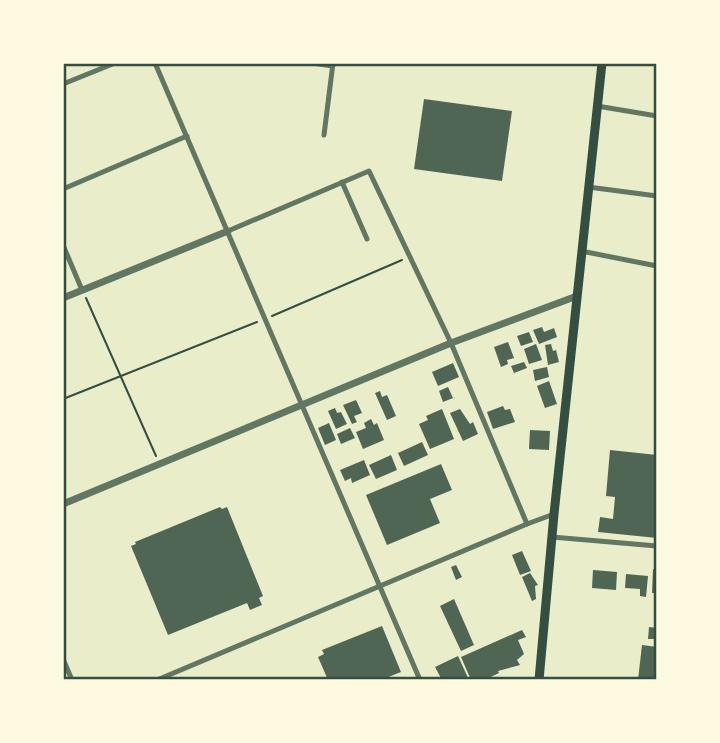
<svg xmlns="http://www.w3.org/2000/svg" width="720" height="743" font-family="'Work Sans',sans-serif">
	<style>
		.building { fill: #4f6655 }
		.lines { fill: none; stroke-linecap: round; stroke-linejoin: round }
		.path { stroke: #344e41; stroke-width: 2 }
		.minor { stroke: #617663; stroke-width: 5 }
		.tertiary { stroke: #617663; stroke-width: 7 }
		.primary { stroke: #344e41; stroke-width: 9 }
		.neatline { fill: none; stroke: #344e41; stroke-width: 2.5 }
	</style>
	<rect width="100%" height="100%" fill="#e9edc9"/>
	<g class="building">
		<polygon points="424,99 512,111 502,181 414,169"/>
		<polygon points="542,327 544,332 554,328 557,337 539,344 533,330"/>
		<polygon points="529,332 533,342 521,346 517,336"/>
		<polygon points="508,342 514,358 507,360 508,364 501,367 494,347"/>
		<polygon points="536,344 542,360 529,364 524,349"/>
		<polygon points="551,344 553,351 556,350 559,362 548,365 545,345"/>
		<polygon points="524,362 527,368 514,373 511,366"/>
		<polygon points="453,363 459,377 438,386 432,372"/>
		<polygon points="547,367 549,377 535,381 533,370"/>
		<polygon points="549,381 557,404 545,408 537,386"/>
		<polygon points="448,387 453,398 443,402 439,391"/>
		<polygon points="380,391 382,397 387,395 396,416 387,420 375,393"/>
		<polygon points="356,400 362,413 354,416 357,422 352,424 343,405"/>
		<polygon points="503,406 505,410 510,409 515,422 493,429 487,412"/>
		<polygon points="335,408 337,413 341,412 347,424 336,429 328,411"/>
		<polygon points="442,409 454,439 430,449 419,424 428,420 426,416"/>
		<polygon points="460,409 470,424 473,422 478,434 463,441 450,413"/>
		<polygon points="371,419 374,425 377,423 384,440 363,449 356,432 366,428 364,423"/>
		<polygon points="329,423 336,440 325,445 318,428"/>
		<polygon points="350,428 355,438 341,444 337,434"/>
		<polygon points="530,430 550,431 549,450 529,449"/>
		<polygon points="422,442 428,455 404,466 398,453"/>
		<polygon points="610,450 657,455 657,538 598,532 600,517 613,519 615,497 606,496"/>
		<polygon points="391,455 397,470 376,479 369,465"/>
		<polygon points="364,460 370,475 352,483 351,478 345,481 340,470"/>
		<polygon points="441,464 452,490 430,499 440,523 387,545 366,495"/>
		<polygon points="220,507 222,509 227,507 263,596 259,598 262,605 250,610 247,603 168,635 131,546 136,544 135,542"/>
		<polygon points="522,551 531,571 520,575 512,555"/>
		<polygon points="456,565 462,577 456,580 451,567"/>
		<polygon points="653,569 657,570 657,593 652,593"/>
		<polygon points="593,570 617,572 616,590 592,588"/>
		<polygon points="530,573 538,585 535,586 536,599 532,601 522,577"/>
		<polygon points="626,574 648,576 646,597 640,596 640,589 625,588"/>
		<polygon points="454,599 474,645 461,651 440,606"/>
		<polygon points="382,626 401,672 381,680 328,680 318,657 324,654 322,650"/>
		<polygon points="649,627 657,628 657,639 648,639"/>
		<polygon points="522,630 526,637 518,640 524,654 517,660 520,665 498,671 499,673 484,680 471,680 461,657"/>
		<polygon points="642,645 657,647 657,680 638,680"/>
		<polygon points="458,656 469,680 442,680 435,667"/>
	</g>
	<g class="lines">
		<g class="path">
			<polyline points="86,298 156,456"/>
			<polyline points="272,316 402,260"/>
			<polyline points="63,399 257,322"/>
		</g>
		<g class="minor">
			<polyline points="155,63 420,680"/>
			<polyline points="312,63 333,66"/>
			<polyline points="63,84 115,63"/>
			<polyline points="597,106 657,116"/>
			<polyline points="324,135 333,63"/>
			<polyline points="342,182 367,239"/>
			<polyline points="588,187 657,196"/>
			<polyline points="63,189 187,136"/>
			<polyline points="63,245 82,290"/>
			<polyline points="581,251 657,266"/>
			<polyline points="527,524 554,514"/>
			<polyline points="552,537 657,546"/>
			<polyline points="63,659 72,680"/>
			<polyline points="157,680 527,524 451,343 369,171 228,231"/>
		</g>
		<g class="tertiary">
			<polyline points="63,298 228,231"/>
			<polyline points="63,504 451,343 577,296"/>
		</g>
		<polyline class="primary" points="539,680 554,514 602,63"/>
	</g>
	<rect width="720" height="743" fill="none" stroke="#fefae0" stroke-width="130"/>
	<rect x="65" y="65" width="590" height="613" class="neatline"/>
</svg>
